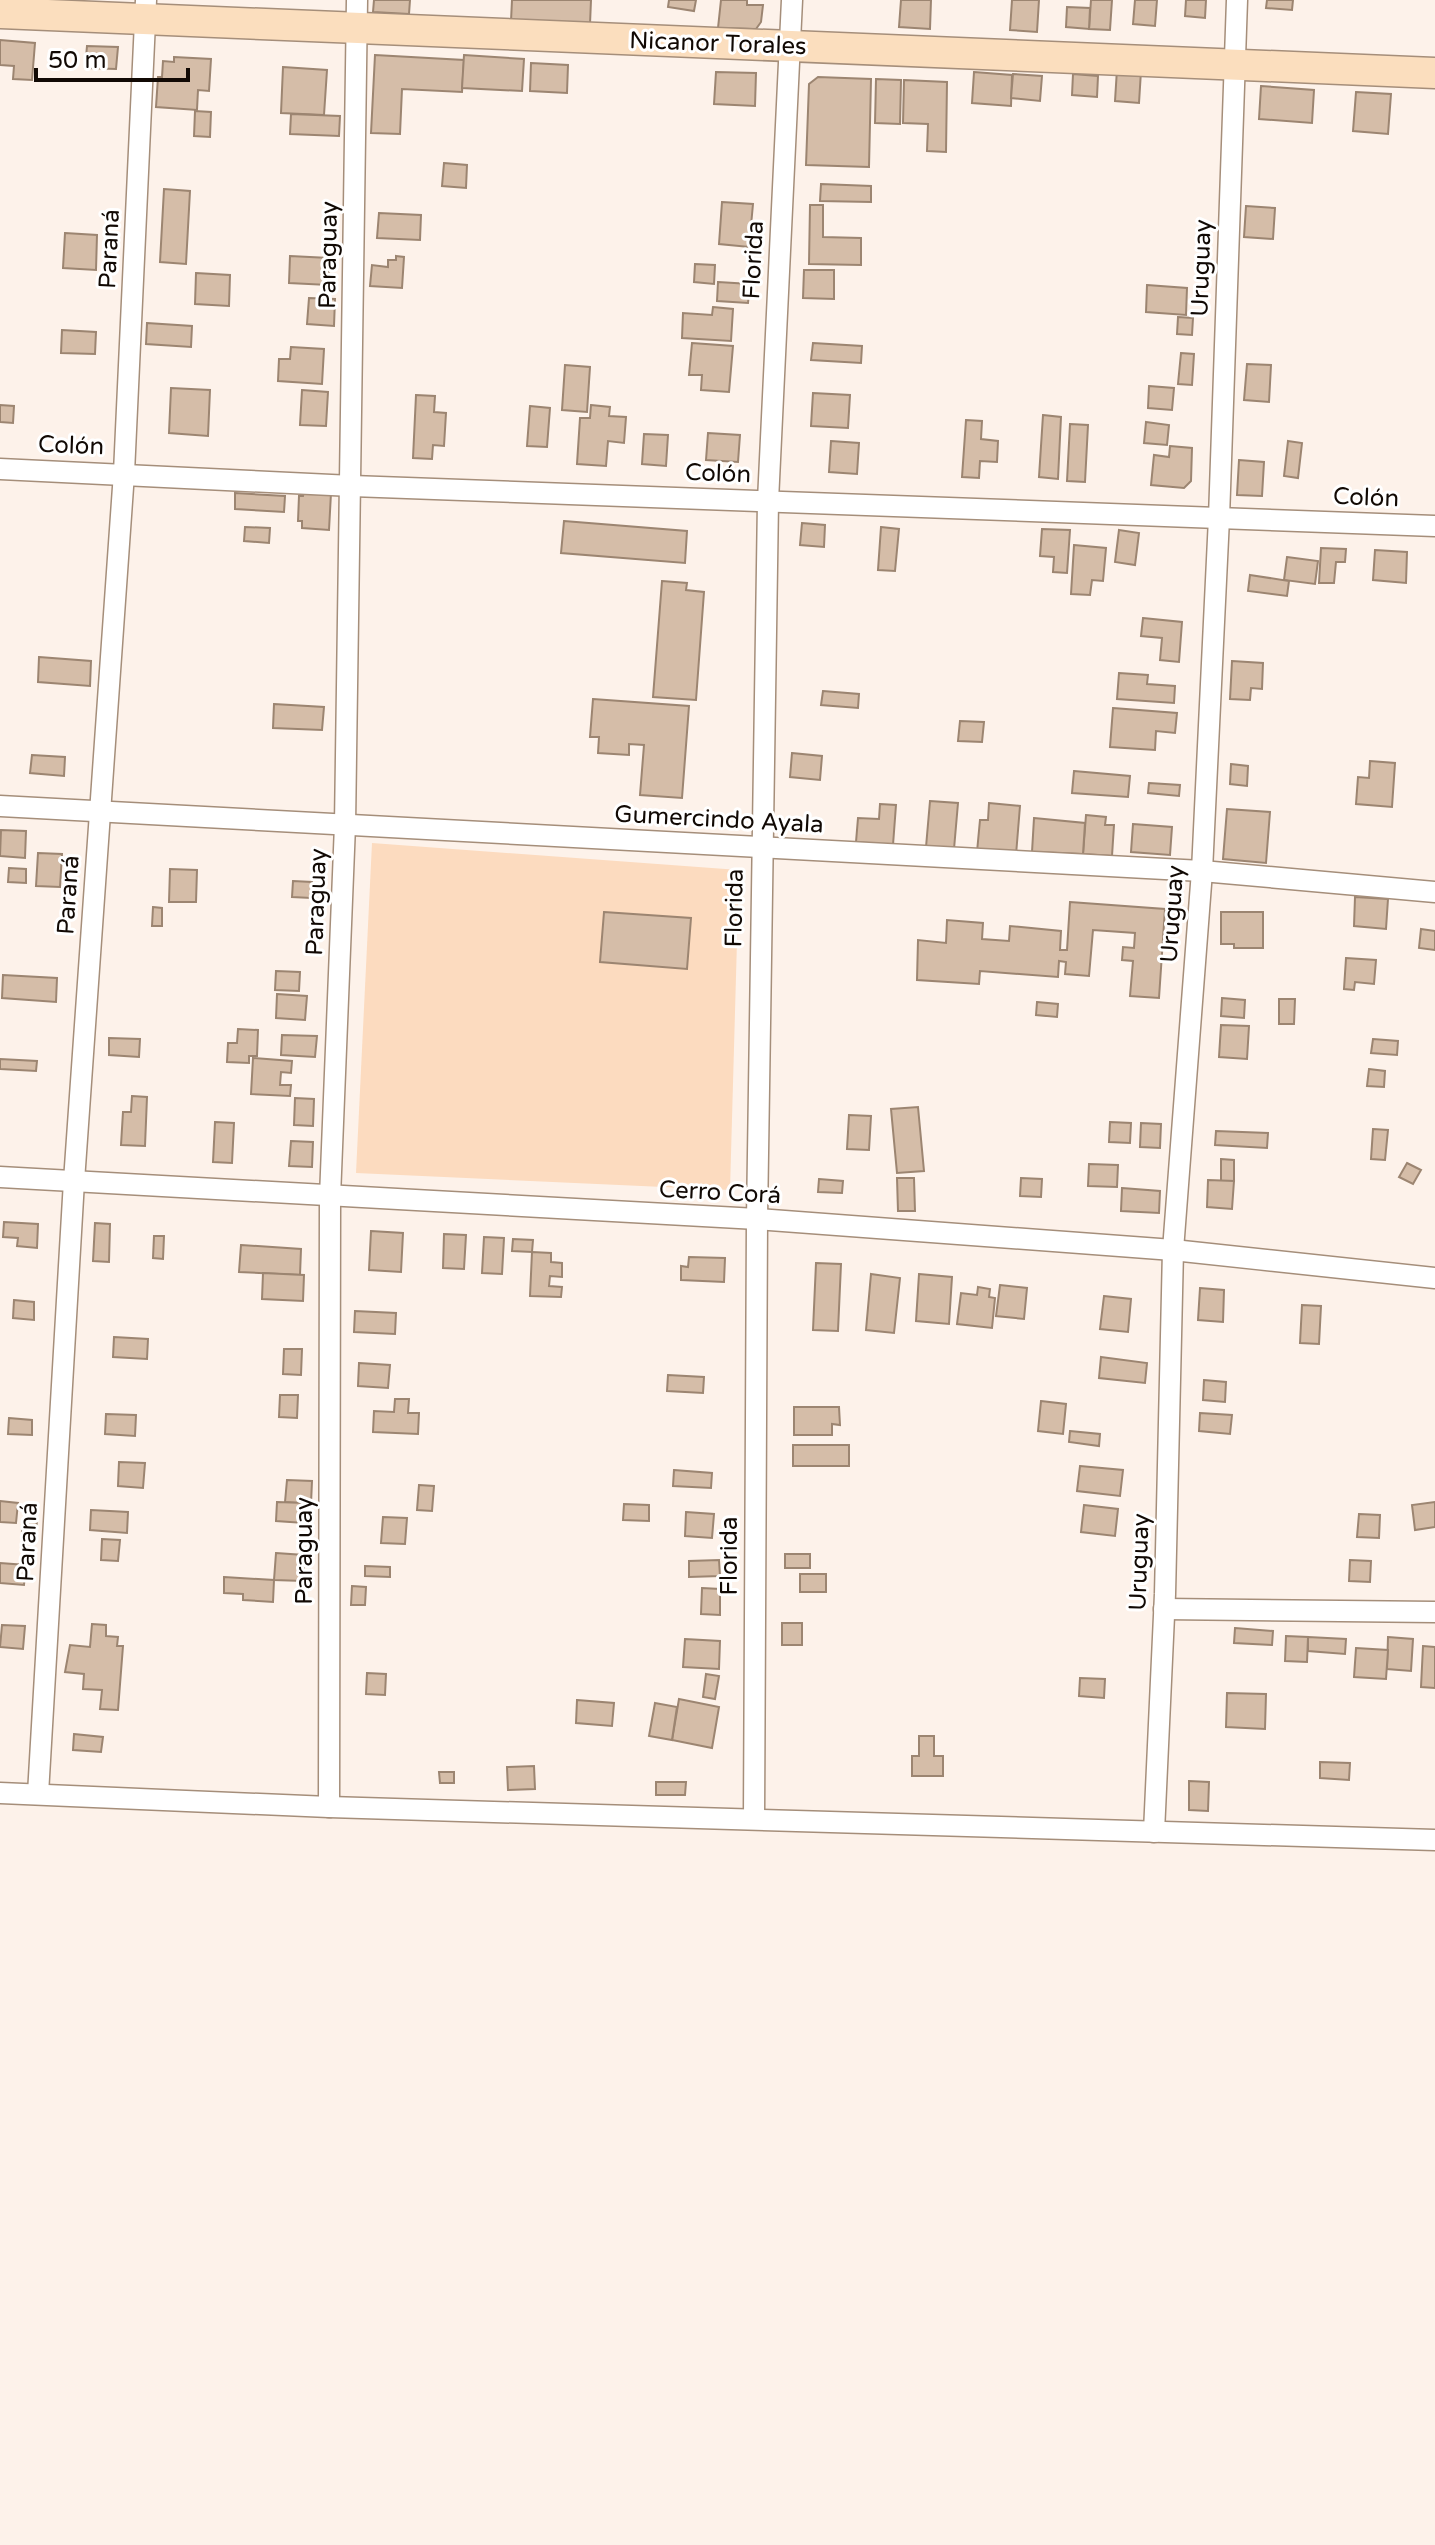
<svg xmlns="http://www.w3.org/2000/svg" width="1435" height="2545" font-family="'Varela Round',sans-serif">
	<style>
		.green { fill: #fcdbbf }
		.building { fill: #d5bda8; stroke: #9c8571; stroke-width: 2 }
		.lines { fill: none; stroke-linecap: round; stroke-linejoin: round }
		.street-casing { stroke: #a58e7a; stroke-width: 23 }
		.secondary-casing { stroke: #a58e7a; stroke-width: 33 }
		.street { stroke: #fff; stroke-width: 20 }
		.secondary { stroke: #fbdebe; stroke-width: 30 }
		.labels { text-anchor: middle; stroke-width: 6; stroke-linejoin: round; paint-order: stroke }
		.street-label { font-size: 24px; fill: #110904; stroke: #fff }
	</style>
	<rect width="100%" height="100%" fill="#fdf2ea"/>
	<polygon class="green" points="372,843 739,870 730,1190 356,1173"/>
	<g class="building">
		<polygon points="374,0 410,0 409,14 373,12"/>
		<polygon points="512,0 591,0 590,24 511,21"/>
		<polygon points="669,0 696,0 694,11 668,7"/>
		<polygon points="721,0 747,0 747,5 763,5 761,22 756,29 718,28"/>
		<polygon points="901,0 931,0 930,29 899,27"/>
		<polygon points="1012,0 1039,0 1037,32 1010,30"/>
		<polygon points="1091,0 1112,0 1110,30 1089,29"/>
		<polygon points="1135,0 1157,0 1155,26 1133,24"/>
		<polygon points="1186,0 1206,0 1205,18 1185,16"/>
		<polygon points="1267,0 1293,0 1292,10 1266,8"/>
		<polygon points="1067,7 1090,8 1089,29 1066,27"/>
		<polygon points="0,40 35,43 32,80 13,79 14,66 0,65"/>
		<polygon points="87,46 118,47 116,69 85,68"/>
		<polygon points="375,55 464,60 462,92 402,89 400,134 371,133"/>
		<polygon points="464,55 524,59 522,91 462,88"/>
		<polygon points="174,57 211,59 209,91 198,90 197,110 156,107 158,77 162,77 163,61 174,62"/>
		<polygon points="531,63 568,65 567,93 530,91"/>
		<polygon points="283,67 327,70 324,115 281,113"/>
		<polygon points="1117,69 1141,71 1139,103 1115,101"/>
		<polygon points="716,72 756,73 755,106 714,104"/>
		<polygon points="974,72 1012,75 1011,106 972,103"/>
		<polygon points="1013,74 1042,76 1040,101 1011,98"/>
		<polygon points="1073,74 1098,76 1097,97 1072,95"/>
		<polygon points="818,77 871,79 869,167 806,165 809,84"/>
		<polygon points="876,79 901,80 900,124 875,123"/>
		<polygon points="904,80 947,82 946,152 927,151 928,124 903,123"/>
		<polygon points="1261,86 1314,90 1312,123 1259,119"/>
		<polygon points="1356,92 1391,94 1388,134 1353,131"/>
		<polygon points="195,111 211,112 210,137 194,136"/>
		<polygon points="291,114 340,116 339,136 290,134"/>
		<polygon points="444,163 467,165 466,188 442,186"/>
		<polygon points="821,184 871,186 871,202 820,201"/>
		<polygon points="164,189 190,191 186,264 160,262"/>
		<polygon points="722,202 753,204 749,247 719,244"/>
		<polygon points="810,205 823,205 823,237 861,238 861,265 809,264"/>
		<polygon points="1246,206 1275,208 1273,239 1244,237"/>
		<polygon points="379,213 421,215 420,240 377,238"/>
		<polygon points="65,233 97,235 96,270 63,268"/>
		<polygon points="290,256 329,258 328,285 289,283"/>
		<polygon points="396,256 404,257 402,288 370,286 372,265 388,267 388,260 396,260"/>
		<polygon points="695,264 715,265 714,284 694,282"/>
		<polygon points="804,270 834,270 834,299 803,298"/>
		<polygon points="196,273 230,275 229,306 195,304"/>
		<polygon points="718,282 750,284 748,303 717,301"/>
		<polygon points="1147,285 1187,288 1186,315 1146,312"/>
		<polygon points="309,298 335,299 334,326 307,324"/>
		<polygon points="713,307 733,309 731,341 682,338 683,313 712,315"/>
		<polygon points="1178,317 1193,318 1192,335 1177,334"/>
		<polygon points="147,323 192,326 191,347 146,344"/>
		<polygon points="62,330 96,332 95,354 61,353"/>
		<polygon points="692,343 733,346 729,392 701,390 702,375 689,375"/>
		<polygon points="813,343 862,346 861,363 811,360"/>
		<polygon points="291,347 324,349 322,384 278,381 279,359 290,359"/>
		<polygon points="1181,353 1194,354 1192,385 1178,384"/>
		<polygon points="1247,364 1271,365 1269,402 1244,400"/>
		<polygon points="565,365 590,367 587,412 562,410"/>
		<polygon points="1149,386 1174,388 1172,410 1148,408"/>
		<polygon points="171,388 210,390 208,436 169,433"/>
		<polygon points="302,390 328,392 326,426 300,425"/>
		<polygon points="813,393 850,395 848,428 811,426"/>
		<polygon points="416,395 435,396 434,412 446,413 444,446 433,445 432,459 413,458"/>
		<polygon points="0,405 14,406 13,423 0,422"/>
		<polygon points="591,405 610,407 609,416 626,417 624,443 608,441 606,466 577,464 580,418 590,418"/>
		<polygon points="530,406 550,408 547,447 527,446"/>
		<polygon points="1043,415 1061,417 1058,479 1039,477"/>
		<polygon points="966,420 982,421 981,439 998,441 997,462 980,461 979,478 962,477"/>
		<polygon points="1146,422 1169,425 1167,445 1144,443"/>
		<polygon points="1070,424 1088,425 1085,482 1067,481"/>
		<polygon points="708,433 740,435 738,462 706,460"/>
		<polygon points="644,434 668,435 666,466 642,464"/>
		<polygon points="831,441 859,443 857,474 829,472"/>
		<polygon points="1288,441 1302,443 1298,478 1284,476"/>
		<polygon points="1170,446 1192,448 1191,481 1184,488 1151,485 1154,455 1169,457"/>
		<polygon points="1239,460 1264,462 1262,496 1237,495"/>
		<polygon points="304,491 331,493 329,530 302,528 302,521 298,521 299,496 303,496"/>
		<polygon points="235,493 285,496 284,512 235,509"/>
		<polygon points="564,521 687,531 685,563 561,553"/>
		<polygon points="802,523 825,525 824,547 800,545"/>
		<polygon points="245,527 270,528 269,543 244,541"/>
		<polygon points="881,527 899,529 895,571 878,570"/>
		<polygon points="1042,529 1070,530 1067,573 1053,572 1054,557 1040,556"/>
		<polygon points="1119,530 1139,533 1135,565 1115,562"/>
		<polygon points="1074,545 1106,548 1103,581 1092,580 1090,595 1071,594"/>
		<polygon points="1321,548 1346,549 1345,562 1336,562 1334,583 1319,583"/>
		<polygon points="1375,550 1407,552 1406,583 1373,580"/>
		<polygon points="1287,557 1318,561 1315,584 1284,580"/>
		<polygon points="1250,575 1289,581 1287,596 1248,591"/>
		<polygon points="662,581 687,583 686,590 704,592 696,700 653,697"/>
		<polygon points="1143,618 1182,622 1179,662 1160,660 1162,638 1141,636"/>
		<polygon points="39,657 91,661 90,686 38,682"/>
		<polygon points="1232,661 1263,663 1262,689 1251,688 1250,700 1230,699"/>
		<polygon points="1119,673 1148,675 1147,684 1175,686 1174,703 1117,699"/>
		<polygon points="823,691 859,694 858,708 821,705"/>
		<polygon points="593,699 689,706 682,798 640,795 644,745 629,744 629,755 598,753 599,737 590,737"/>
		<polygon points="274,704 324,707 322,730 273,728"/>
		<polygon points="1113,708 1177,713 1175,733 1156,731 1155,750 1110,747"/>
		<polygon points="960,721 984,722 982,742 958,741"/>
		<polygon points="792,753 822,756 820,780 790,777"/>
		<polygon points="32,755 65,757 64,776 30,773"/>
		<polygon points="1370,761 1395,763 1392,807 1356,804 1358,777 1369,778"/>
		<polygon points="1231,764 1248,766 1247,786 1230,784"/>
		<polygon points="1074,771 1130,776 1128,797 1072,793"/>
		<polygon points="1149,783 1180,785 1179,796 1148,793"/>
		<polygon points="930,801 958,803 954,849 926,847"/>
		<polygon points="989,803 1020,806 1016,855 977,852 980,820 988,820"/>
		<polygon points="880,804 896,805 893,845 856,842 858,818 879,819"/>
		<polygon points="1227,809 1270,812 1266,863 1223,859"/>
		<polygon points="1086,815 1106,817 1105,825 1114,825 1112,856 1083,854"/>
		<polygon points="1034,818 1085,823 1083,854 1032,852"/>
		<polygon points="1133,824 1172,827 1170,855 1131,852"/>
		<polygon points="1,830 26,831 25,858 0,856"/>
		<polygon points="38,853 62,854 60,887 36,886"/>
		<polygon points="9,868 26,869 26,883 8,882"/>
		<polygon points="170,869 197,870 196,902 169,902"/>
		<polygon points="293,881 312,882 311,898 292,897"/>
		<polygon points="1355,897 1388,899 1386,929 1354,926"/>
		<polygon points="1070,902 1165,909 1159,998 1130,996 1133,961 1122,960 1123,947 1134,948 1135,933 1093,930 1089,976 1065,974 1066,962 1059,961 1058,977 980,971 979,984 917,980 918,940 946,943 947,920 983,923 982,939 1009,941 1010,926 1061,931 1060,950 1067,950"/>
		<polygon points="153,907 162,908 162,926 152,926"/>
		<polygon points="604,912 691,918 687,969 600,962"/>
		<polygon points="1221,912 1263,912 1263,948 1234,948 1234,944 1221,944"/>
		<polygon points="1421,929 1435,931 1435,950 1419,948"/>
		<polygon points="1346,958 1376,960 1374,984 1355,982 1354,990 1344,989"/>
		<polygon points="276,971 300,972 299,991 275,990"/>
		<polygon points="3,975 57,978 56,1002 2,998"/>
		<polygon points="277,994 307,996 305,1020 276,1018"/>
		<polygon points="1222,998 1245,1000 1244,1018 1221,1016"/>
		<polygon points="1279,999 1295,999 1294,1024 1279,1024"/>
		<polygon points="1037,1002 1058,1004 1057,1017 1036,1015"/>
		<polygon points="1221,1025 1249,1026 1247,1059 1219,1057"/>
		<polygon points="238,1029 258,1030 257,1056 249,1056 249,1063 227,1062 228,1043 237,1043"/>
		<polygon points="282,1035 317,1036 315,1057 281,1055"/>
		<polygon points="109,1038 140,1039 139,1057 109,1055"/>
		<polygon points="1373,1039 1398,1041 1397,1055 1371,1053"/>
		<polygon points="253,1058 292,1061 291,1073 281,1072 280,1085 291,1085 290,1096 251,1094"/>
		<polygon points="0,1059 37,1061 36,1071 0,1069"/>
		<polygon points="1369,1069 1385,1071 1384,1087 1367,1086"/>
		<polygon points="132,1096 147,1097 145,1146 121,1145 123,1112 131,1112"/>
		<polygon points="295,1098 314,1099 313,1126 294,1125"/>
		<polygon points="918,1107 924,1171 897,1173 891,1109"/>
		<polygon points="849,1115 871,1116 869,1150 847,1149"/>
		<polygon points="215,1122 234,1123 232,1163 213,1162"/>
		<polygon points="1110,1122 1131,1123 1130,1143 1109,1142"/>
		<polygon points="1141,1123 1161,1124 1160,1148 1140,1147"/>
		<polygon points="1373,1129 1388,1130 1385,1160 1371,1159"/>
		<polygon points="1216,1131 1268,1133 1267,1148 1215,1145"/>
		<polygon points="291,1141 313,1142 312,1167 289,1166"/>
		<polygon points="1221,1159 1234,1160 1234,1181 1221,1181"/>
		<polygon points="1407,1163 1421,1170 1413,1184 1399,1177"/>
		<polygon points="1089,1164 1118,1165 1117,1187 1088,1186"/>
		<polygon points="897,1178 914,1178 915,1211 898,1211"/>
		<polygon points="1021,1178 1042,1179 1041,1197 1020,1196"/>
		<polygon points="819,1179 843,1181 842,1193 818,1192"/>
		<polygon points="1208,1180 1234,1181 1232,1209 1207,1207"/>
		<polygon points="1122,1188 1160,1191 1159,1213 1121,1211"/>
		<polygon points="4,1222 38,1224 37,1248 17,1246 18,1238 3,1237"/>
		<polygon points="95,1223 110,1224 109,1262 93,1261"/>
		<polygon points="371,1231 403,1233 401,1272 369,1270"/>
		<polygon points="444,1234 466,1235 464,1269 443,1268"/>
		<polygon points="154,1236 164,1236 163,1259 153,1258"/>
		<polygon points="484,1237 504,1238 502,1274 482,1273"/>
		<polygon points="513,1239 533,1240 532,1252 512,1251"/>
		<polygon points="241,1245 301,1249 300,1275 239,1272"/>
		<polygon points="532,1252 551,1253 551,1262 562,1263 562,1277 550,1276 549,1286 562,1287 561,1297 530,1296"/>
		<polygon points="689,1257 725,1258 724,1282 681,1280 681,1266 688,1267"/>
		<polygon points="816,1263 841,1264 838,1331 813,1330"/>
		<polygon points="263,1273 304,1275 303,1301 262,1299"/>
		<polygon points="871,1274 900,1278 894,1333 866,1330"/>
		<polygon points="919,1274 952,1277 949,1324 916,1321"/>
		<polygon points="1000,1285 1027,1288 1024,1319 996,1316"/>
		<polygon points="978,1287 990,1289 989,1297 995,1298 992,1328 957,1324 961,1293 977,1295"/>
		<polygon points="1200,1288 1224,1290 1223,1322 1198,1320"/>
		<polygon points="1104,1296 1131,1299 1128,1332 1100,1329"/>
		<polygon points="14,1300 34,1302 34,1320 13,1318"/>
		<polygon points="1302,1305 1321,1306 1319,1344 1300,1343"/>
		<polygon points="355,1311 396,1313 395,1334 354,1332"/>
		<polygon points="114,1337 148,1339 147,1359 113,1357"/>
		<polygon points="284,1349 302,1349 301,1375 283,1374"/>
		<polygon points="1101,1357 1147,1363 1145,1383 1099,1378"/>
		<polygon points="359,1363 390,1365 388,1388 358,1386"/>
		<polygon points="668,1375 704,1377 703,1393 667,1391"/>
		<polygon points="1204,1380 1226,1382 1225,1402 1203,1400"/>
		<polygon points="280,1395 298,1395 297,1418 279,1417"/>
		<polygon points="395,1399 409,1399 408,1413 419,1413 418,1434 373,1432 374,1411 394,1412"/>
		<polygon points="1041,1401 1066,1404 1063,1434 1038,1431"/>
		<polygon points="794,1407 839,1407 840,1425 832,1424 832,1435 794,1435"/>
		<polygon points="1200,1413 1232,1415 1230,1434 1199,1431"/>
		<polygon points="106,1414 136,1415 135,1436 105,1434"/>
		<polygon points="9,1418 32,1420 32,1435 8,1434"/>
		<polygon points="1070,1431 1100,1434 1099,1446 1069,1442"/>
		<rect x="793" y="1445" width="56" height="21"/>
		<polygon points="119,1462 145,1463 143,1488 118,1486"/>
		<polygon points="1080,1466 1123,1470 1120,1496 1077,1491"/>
		<polygon points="674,1470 712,1473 711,1488 673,1486"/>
		<polygon points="287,1480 312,1481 311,1504 285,1502"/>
		<polygon points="419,1485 434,1486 432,1511 417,1510"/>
		<polygon points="0,1501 18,1503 16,1523 0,1522"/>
		<polygon points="277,1502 305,1503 304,1523 276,1521"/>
		<polygon points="1435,1502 1435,1527 1415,1530 1412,1505"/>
		<polygon points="624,1504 649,1505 649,1521 623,1520"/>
		<polygon points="1084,1505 1118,1509 1115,1536 1081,1532"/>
		<polygon points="91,1510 128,1512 127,1533 90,1530"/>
		<polygon points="686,1512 714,1514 712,1538 685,1536"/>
		<polygon points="1359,1514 1380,1515 1379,1538 1357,1537"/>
		<polygon points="383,1517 407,1518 405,1544 381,1543"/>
		<polygon points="23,1519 37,1520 36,1532 22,1531"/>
		<polygon points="102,1539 120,1540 118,1561 101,1560"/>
		<polygon points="276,1553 304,1555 303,1581 274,1580"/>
		<rect x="785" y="1554" width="25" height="14"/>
		<polygon points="719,1560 720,1576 689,1577 689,1561"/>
		<polygon points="1350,1560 1371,1561 1370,1582 1349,1581"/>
		<polygon points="0,1563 26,1565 24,1585 0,1583"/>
		<polygon points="365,1566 390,1567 390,1577 365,1576"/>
		<rect x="800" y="1574" width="26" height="18"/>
		<polygon points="224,1577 274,1580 273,1602 243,1600 243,1594 224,1593"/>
		<polygon points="352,1586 366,1587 365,1605 351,1605"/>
		<polygon points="702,1588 720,1589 720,1615 701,1614"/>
		<rect x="782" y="1623" width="20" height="22"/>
		<polygon points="92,1624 106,1625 106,1636 118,1637 117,1646 123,1646 118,1710 100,1709 102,1690 83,1689 84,1674 65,1672 70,1645 90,1647"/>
		<polygon points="2,1625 25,1626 23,1649 0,1647"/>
		<polygon points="1235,1628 1273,1631 1272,1645 1234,1643"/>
		<polygon points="1286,1636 1308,1637 1307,1662 1285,1661"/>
		<polygon points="1308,1637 1346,1639 1345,1654 1308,1651"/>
		<polygon points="1388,1637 1413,1639 1411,1671 1387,1669"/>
		<polygon points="685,1639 720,1641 719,1669 683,1667"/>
		<polygon points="1423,1646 1435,1647 1435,1688 1421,1687"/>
		<polygon points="1356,1648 1388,1650 1386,1679 1354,1677"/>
		<polygon points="367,1673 386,1674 385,1695 366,1694"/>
		<polygon points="706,1674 719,1676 715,1699 703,1697"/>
		<polygon points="1080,1678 1105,1679 1104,1698 1079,1696"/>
		<polygon points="1227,1693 1266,1694 1265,1729 1226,1727"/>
		<polygon points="679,1699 719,1707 712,1748 672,1740"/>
		<polygon points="577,1700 614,1703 612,1726 576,1723"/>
		<polygon points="655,1703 677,1707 672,1740 649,1736"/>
		<polygon points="74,1734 103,1737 101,1752 73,1750"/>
		<polygon points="919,1736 934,1736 934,1756 943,1756 943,1776 912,1776 912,1756 919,1756"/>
		<polygon points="1320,1762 1350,1763 1349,1780 1320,1778"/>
		<polygon points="534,1766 535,1789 508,1790 507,1767"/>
		<polygon points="439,1772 454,1772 454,1783 440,1783"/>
		<polygon points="1189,1781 1209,1782 1208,1811 1189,1810"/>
		<polygon points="656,1782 686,1782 685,1795 656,1795"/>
	</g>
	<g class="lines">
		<g class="street-casing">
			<g id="street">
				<polyline points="0,469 352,486 1435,526"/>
				<polyline points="0,806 1202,871 1435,892"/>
				<polyline points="0,1177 757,1219 1173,1250 1435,1278"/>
				<polyline points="1164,1609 1435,1612"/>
				<polyline points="0,1793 329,1807 1435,1840"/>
				<polyline points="38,1794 74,1181 124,473 146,0"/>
				<polyline points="329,1807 330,1197 345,825 357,0"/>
				<polyline points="754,1818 757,1219 768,501 792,0"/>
				<polyline points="1154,1832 1165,1594 1173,1250 1202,871 1219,518 1237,0"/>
			</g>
		</g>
		<g class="secondary-casing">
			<polyline id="secondary" points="0,13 1435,73"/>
		</g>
		<use href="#street" class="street"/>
		<use href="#secondary" class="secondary"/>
	</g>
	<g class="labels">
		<g class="street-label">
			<text transform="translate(718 43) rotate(2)" y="8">Nicanor Torales</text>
			<text transform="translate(109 249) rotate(-87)" y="8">Paraná</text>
			<text transform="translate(328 255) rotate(-89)" y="8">Paraguay</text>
			<text transform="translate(753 260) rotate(-87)" y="8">Florida</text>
			<text transform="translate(1201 268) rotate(-88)" y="8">Uruguay</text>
			<text transform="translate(71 445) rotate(2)" y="8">Colón</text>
			<text transform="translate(718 473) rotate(2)" y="8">Colón</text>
			<text transform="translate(1366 497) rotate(2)" y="8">Colón</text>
			<text transform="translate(719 819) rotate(3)" y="8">Gumercindo Ayala</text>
			<text transform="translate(68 895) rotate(-86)" y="8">Paraná</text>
			<text transform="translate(316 902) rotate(-88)" y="8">Paraguay</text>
			<text transform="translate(734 908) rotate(-89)" y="8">Florida</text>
			<text transform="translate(1172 914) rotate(-86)" y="8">Uruguay</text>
			<text transform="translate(720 1192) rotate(3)" y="8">Cerro Corá</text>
			<text transform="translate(27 1542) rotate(-87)" y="8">Paraná</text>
			<text transform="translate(304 1551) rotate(-90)" y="8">Paraguay</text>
			<text transform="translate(729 1556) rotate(-90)" y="8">Florida</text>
			<text transform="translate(1139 1562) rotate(-88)" y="8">Uruguay</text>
		</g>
	</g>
	<path d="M36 68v12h152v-12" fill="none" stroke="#110904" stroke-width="4"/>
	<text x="48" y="68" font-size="24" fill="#110904" stroke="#ffffff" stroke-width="6" paint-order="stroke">50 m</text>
</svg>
